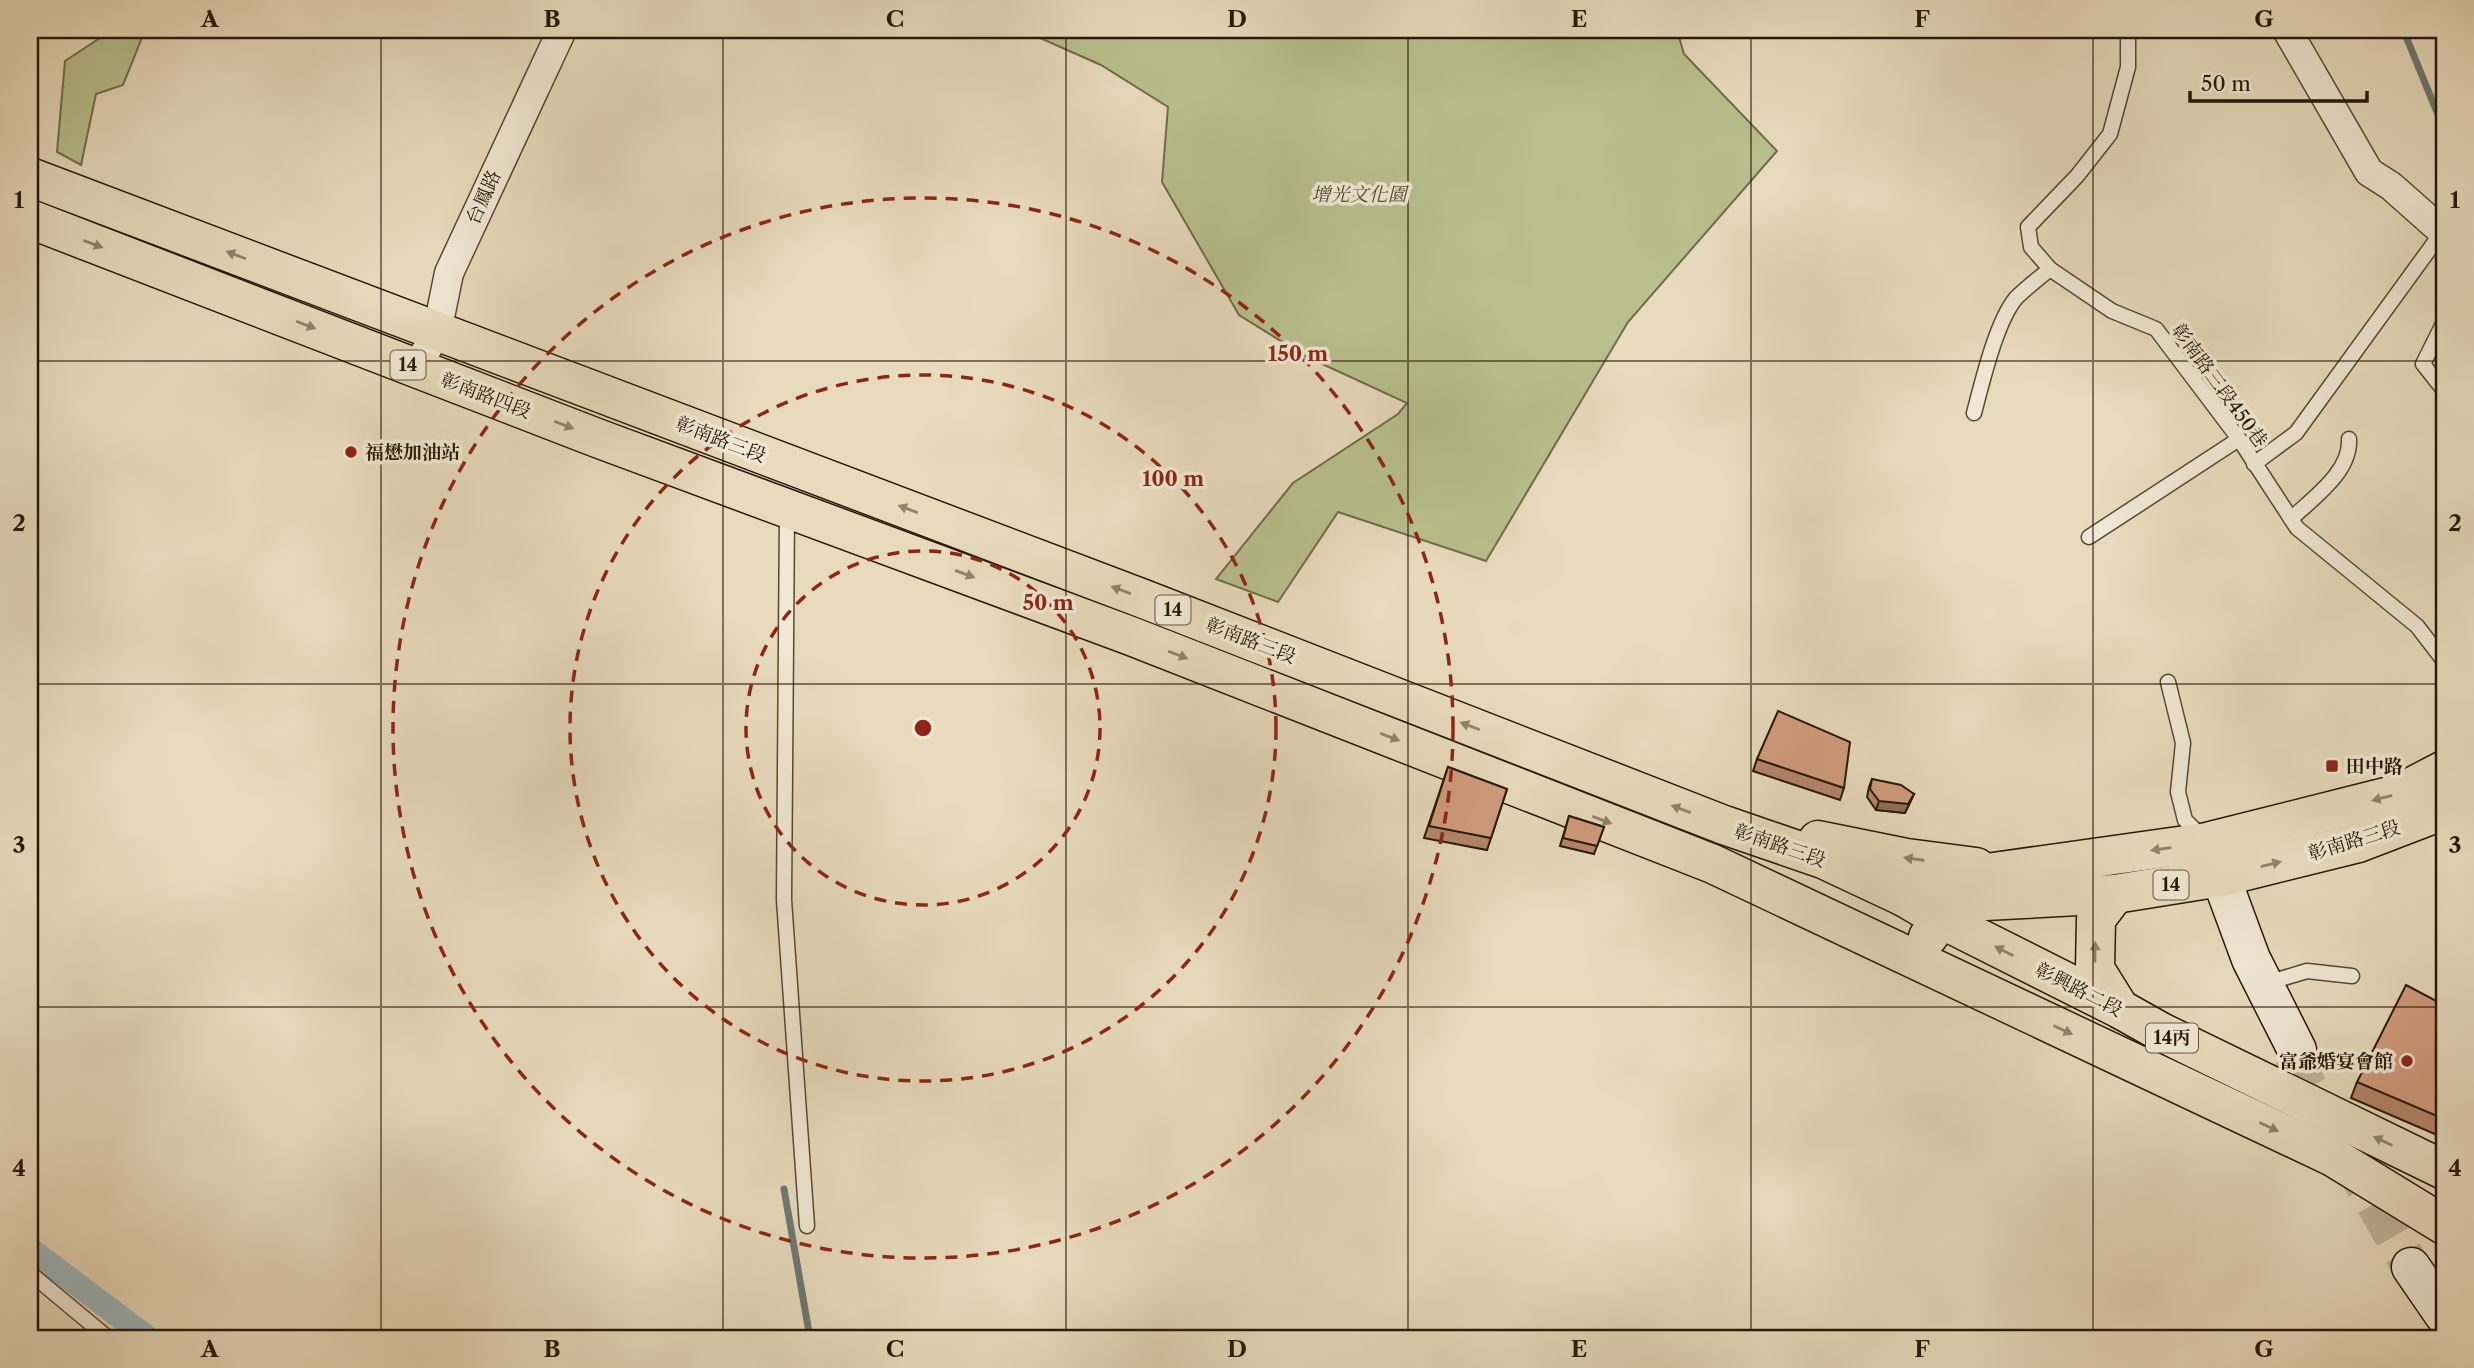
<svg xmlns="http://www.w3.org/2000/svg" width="2474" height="1368" font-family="'Libre Caslon Text','Noto Serif TC',serif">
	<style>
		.green { fill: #b9bf8e; stroke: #706c4a; stroke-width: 2 }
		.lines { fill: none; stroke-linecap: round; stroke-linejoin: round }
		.stream { stroke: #6d7873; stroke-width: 7 }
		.canal { stroke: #9cb8bc; stroke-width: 24 }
		.secondary-tunnel { stroke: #c1b498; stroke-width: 38; stroke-dasharray: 38 19; stroke-linecap: butt }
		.lane-casing { stroke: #564933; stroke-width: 17 }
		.street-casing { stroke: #564933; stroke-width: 31 }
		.secondary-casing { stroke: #261805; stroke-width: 41 }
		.primary-casing { stroke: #261805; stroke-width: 41 }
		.lane { stroke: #f0e8d4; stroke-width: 14 }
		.street { stroke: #f0e8d4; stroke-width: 28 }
		.secondary { stroke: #f0e8d4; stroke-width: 38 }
		.primary { stroke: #e8dbbd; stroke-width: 38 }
		.wall { fill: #b4866c; stroke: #261805; stroke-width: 2 }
		.shaded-wall { fill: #926d58; stroke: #261805; stroke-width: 2 }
		.building { fill: #d19c7e; stroke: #261805; stroke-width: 2 }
		.oneway { fill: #91836a }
		.grid { fill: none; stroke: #261805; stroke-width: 2; stroke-opacity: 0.55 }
		.ring { fill: none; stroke: #8f2418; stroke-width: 3.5; stroke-dasharray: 12 9 }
		.poi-dot { fill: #8f2418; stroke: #f0e8d4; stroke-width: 2.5 }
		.labels { text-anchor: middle; stroke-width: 7; stroke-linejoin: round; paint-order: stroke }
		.shield { fill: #f0e8d4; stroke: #635643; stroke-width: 2 }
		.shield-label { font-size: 18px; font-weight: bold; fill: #261805 }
		.park-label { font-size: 19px; font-style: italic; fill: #524a2e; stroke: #f0e8d4 }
		.street-label { font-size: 19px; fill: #261805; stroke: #f0e8d4 }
		.poi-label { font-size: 19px; font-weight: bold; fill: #261805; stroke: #f0e8d4; text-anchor: start }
		.centre { fill: #8f2418; stroke: #f0e8d4; stroke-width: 3.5 }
		.ring-label { font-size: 21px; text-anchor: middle; font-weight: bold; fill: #8f2418; stroke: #f0e8d4; stroke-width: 7; stroke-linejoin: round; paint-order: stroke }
		.neatline { fill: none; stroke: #261805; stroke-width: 2.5 }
		.grid-label { font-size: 23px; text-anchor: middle; font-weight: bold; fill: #261805 }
	</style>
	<rect width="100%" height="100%" fill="#e8dbbd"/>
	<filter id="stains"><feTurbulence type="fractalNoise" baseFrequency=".00286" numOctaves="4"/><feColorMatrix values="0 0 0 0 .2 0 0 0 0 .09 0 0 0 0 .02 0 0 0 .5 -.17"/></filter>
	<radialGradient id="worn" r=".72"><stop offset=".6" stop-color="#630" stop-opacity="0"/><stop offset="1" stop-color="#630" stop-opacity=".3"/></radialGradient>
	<g class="green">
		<polygon points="109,30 163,30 143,35 123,85 96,94 81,165 57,152 65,61 109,32"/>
		<polygon points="1022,30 1677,30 1684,54 1777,151 1628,322 1486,561 1338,512 1278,602 1216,579 1293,483 1398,414 1407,403 1305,356 1239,315 1162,182 1168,107 1101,65"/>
	</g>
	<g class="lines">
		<g class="stream">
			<polyline points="2395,30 2405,34 2441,122"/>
			<polyline points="784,1189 810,1338"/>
		</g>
		<polyline class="canal" points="30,1249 148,1338"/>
		<polyline class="secondary-tunnel" points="2290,1055 2411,1267"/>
		<g class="lane-casing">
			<g id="lane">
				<polyline points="2128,30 2128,67 2110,134 2077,176 2028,227 2031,247 2050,269 2112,311 2156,329 2239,439 2297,528 2417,626 2444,661"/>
				<polyline points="2442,388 2423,364 2444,322"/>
				<path d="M 1974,413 C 1982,383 1996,322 2016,298 C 2026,288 2039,278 2050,269"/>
				<polyline points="2254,464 2296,433 2442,232"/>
				<polyline points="787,513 784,900 807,1226"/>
				<path d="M 2291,519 C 2313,498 2351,472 2349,439"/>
				<polyline points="2089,537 2239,439"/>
				<polyline points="2168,682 2183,743 2178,792 2185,820 2203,838"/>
				<polyline points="2264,980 2277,980 2307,971 2352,976"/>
				<polyline points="30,1273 108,1338"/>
			</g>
		</g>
		<g class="street-casing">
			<g id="street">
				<polyline points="2287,30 2369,172 2391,186 2444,233"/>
				<polyline points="416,368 437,332 449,273 562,30"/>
			</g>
		</g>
		<g class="secondary-casing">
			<g id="secondary">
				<polyline points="2210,848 2251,959 2297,1050"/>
				<polyline points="2411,1267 2444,1315"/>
			</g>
		</g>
		<g class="primary-casing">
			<g id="primary">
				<polyline points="30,177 1141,598 1724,825 1823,859 1904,897 1941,919 2120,1009 2161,1032 2444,1170"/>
				<polyline points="30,219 597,438 1131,636 1713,864 2333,1157 2444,1225"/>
				<polyline points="1818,840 1907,858 1976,867"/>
				<polyline points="2115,894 2096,919 2095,969 2120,1009"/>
				<polyline points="1904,897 1958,877 2207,842 2398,794 2444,770"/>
				<polyline points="1928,937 1941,919 1966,902 2115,894 2221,877 2358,843 2444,810"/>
			</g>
		</g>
		<use href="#lane" class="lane"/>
		<use href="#street" class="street"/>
		<use href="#secondary" class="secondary"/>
		<use href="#primary" class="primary"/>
	</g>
	<g class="wall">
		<polygon points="1757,759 1844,788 1840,800 1753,771"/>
		<polygon points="1448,767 1507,789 1487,850 1424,838"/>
		<polygon points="1872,779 1914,794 1905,813 1876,810 1867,797 1869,787"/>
		<polygon points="1569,816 1604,827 1594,854 1560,846"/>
		<polygon points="2444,1005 2444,1138 2351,1098 2357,1082"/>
	</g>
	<polygon class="shaded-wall" points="1914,794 1905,813 1876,810 1879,801"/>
	<g class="building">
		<polygon points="1778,711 1850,742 1844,788 1757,759"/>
		<polygon points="1448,767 1507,789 1491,838 1429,826"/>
		<polygon points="1872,779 1901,785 1914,794 1908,804 1879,801 1870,789"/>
		<polygon points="1569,816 1604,827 1597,846 1563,838"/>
		<polygon points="2406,985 2444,1005 2444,1119 2357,1082"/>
	</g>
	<defs><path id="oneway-solid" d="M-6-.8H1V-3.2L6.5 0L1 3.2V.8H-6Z" transform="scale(1.75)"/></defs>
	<g class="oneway">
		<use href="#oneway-solid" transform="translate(93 244) rotate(21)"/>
		<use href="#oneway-solid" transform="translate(236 255) rotate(-159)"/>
		<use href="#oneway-solid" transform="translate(306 325) rotate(21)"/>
		<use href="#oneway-solid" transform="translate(564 425) rotate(21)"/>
		<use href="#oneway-solid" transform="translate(908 509) rotate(-159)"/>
		<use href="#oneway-solid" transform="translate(965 574) rotate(20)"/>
		<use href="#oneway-solid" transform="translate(1121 590) rotate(-159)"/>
		<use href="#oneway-solid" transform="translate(1178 655) rotate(21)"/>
		<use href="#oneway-solid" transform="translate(1470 726) rotate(-159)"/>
		<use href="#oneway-solid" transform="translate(1390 737) rotate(21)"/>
		<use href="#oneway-solid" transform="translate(2382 798) rotate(165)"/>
		<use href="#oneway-solid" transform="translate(1681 809) rotate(-159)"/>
		<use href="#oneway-solid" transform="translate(1602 820) rotate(21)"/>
		<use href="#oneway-solid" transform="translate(2161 849) rotate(172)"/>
		<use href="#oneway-solid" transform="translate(1914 859) rotate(-172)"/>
		<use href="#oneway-solid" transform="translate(2271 864) rotate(-14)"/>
		<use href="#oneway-solid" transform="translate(2004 951) rotate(-153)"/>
		<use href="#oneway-solid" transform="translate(2095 952) rotate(-89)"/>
		<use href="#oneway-solid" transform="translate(2063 1030) rotate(25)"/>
		<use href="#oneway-solid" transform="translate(2269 1127) rotate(25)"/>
		<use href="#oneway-solid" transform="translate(2383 1141) rotate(-154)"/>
	</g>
	<path class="grid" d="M 381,30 L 381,1338M 723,30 L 723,1338M 1066,30 L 1066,1338M 1408,30 L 1408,1338M 1751,30 L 1751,1338M 2093,30 L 2093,1338M 30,361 L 2444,361M 30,684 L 2444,684M 30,1007 L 2444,1007"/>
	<g class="ring">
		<circle cx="923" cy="728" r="177"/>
		<circle cx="923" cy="728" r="353"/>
		<circle cx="923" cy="728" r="530"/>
	</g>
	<g class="poi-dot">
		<circle cx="351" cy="452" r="7"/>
		<rect x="2325" y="759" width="14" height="14" rx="3.5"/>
		<circle cx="2407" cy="1061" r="7"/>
	</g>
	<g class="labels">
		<g class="shield">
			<rect x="390.5" y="350.5" width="35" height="29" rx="5"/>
			<rect x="1155.5" y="595.5" width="35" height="29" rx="5"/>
			<rect x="2153.5" y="870.5" width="35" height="29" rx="5"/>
			<rect x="2146" y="1023.5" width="52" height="29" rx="5"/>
		</g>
		<g class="shield-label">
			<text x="408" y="371">14</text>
			<text x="1173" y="616">14</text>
			<text x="2171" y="891">14</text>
			<text x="2172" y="1044">14丙</text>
		</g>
		<g class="park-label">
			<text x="1359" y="201">增光文化園</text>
		</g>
		<g class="street-label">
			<text transform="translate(483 197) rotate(-66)" y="7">台鳳路</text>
			<text transform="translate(2220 385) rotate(54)" y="7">彰南路三段450巷</text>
			<text transform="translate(486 395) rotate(21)" y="7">彰南路四段</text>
			<text transform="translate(721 439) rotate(21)" y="7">彰南路三段</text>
			<text transform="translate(1251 640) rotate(21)" y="7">彰南路三段</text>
			<text transform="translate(2354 840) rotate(-17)" y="7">彰南路三段</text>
			<text transform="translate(1780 845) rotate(19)" y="7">彰南路三段</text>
			<text transform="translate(2079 989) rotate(27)" y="7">彰興路二段</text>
		</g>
		<g class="poi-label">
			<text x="365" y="459">福懋加油站</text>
			<text x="2346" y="773">田中路</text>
			<text x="2393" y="1068" text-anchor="end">富爺婚宴會館</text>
		</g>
	</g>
	<circle cx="923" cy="728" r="10" class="centre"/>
	<g class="ring-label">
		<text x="1298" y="361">150 m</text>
		<text x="1173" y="486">100 m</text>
		<text x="1048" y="610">50 m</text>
	</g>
	<rect width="2474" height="1368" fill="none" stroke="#e8dbbd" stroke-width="77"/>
	<path d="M2190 91v10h177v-10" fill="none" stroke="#261805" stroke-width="3.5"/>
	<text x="2201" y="91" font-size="21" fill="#261805" stroke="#f0e8d4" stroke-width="5" paint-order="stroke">50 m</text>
	<rect x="38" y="38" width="2398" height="1292" class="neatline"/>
	<g class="grid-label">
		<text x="210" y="27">A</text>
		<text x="552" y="27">B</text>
		<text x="895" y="27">C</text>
		<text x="1237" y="27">D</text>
		<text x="1579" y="27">E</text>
		<text x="1922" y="27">F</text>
		<text x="2264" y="27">G</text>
		<text x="19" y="208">1</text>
		<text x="2455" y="208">1</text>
		<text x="19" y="531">2</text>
		<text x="2455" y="531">2</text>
		<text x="19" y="853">3</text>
		<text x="2455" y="853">3</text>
		<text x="19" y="1176">4</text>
		<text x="2455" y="1176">4</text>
		<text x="210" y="1357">A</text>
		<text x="552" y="1357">B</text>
		<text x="895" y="1357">C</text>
		<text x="1237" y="1357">D</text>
		<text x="1579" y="1357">E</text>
		<text x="1922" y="1357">F</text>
		<text x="2264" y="1357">G</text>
	</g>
	<rect width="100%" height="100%" filter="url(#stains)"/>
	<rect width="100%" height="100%" fill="url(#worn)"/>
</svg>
